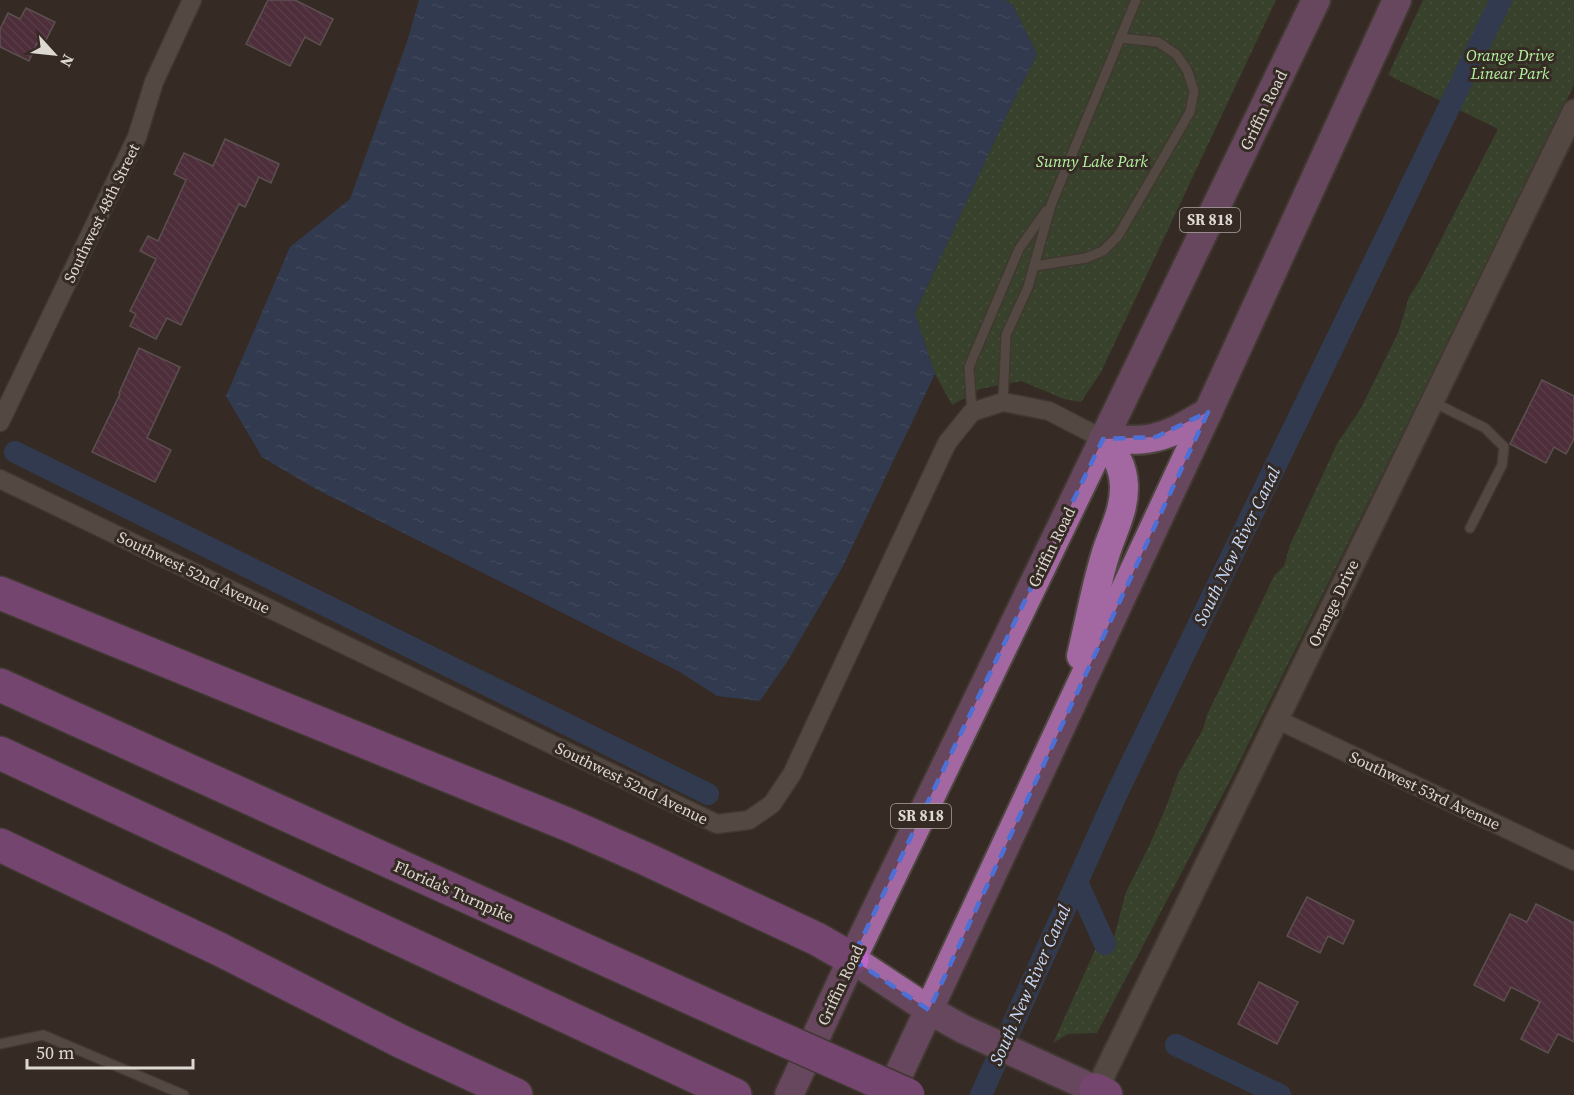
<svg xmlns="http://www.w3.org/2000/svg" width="1574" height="1095" font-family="'Source Serif 4',serif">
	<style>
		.grass { fill: url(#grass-dots) }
		.water { fill: url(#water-ripples) }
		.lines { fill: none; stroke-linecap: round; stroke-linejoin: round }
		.canal { stroke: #2f4d84; stroke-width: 22 }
		.building { fill: url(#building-back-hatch); stroke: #8a7d84; stroke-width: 1.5 }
		.service-casing { stroke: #4e4740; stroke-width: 12 }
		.minor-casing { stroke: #4e4740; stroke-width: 21 }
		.tertiary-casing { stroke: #4e4740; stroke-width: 26 }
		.primary-casing { stroke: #4e4740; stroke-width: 32 }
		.motorway-casing { stroke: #4e4740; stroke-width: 36 }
		.service { stroke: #796e66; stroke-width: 9 }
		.minor { stroke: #796e66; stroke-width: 18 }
		.tertiary { stroke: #796e66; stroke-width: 22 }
		.primary { stroke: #a368a2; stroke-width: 28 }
		.motorway { stroke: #bf64ca; stroke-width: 33 }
		.motorway-bridge-casing { stroke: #4e4740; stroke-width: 36; stroke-linecap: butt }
		.motorway-bridge { stroke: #bf64ca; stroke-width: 33 }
		.marked { fill: none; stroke: #4d70d7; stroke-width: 4.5; stroke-dasharray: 12 8; stroke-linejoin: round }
		.labels { text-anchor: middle; stroke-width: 6; stroke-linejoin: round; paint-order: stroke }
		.shield { fill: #352b24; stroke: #aba49e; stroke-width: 1.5 }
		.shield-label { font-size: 15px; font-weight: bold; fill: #ded8d3 }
		.park-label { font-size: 16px; font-style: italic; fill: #b4f5a1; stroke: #352b24 }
		.street-label { font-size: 16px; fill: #ded8d3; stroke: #352b24 }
		.water-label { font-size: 18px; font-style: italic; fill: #c8dcfe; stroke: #352b24 }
	</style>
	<defs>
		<pattern id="grass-dots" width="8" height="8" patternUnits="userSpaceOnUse" patternTransform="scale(1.5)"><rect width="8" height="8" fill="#3d5b34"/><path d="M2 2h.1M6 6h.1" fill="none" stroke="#597250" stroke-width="1.8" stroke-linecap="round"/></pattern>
		<pattern id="water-ripples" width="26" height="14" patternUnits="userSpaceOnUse" patternTransform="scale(1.5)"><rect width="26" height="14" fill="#2f4d84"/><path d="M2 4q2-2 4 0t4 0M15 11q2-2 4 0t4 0" fill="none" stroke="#4d6694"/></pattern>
		<pattern id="building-back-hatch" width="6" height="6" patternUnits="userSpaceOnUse" patternTransform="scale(1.5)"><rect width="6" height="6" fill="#6d3157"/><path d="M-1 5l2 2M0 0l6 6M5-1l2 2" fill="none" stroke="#814e6e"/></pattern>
	</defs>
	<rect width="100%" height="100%" fill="#352b24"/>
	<g class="grass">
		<polygon points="1005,0 1276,0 1101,372 1081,402 1064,399 1021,381 980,389 952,405 935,374 915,313 1009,110 1037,54 1012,4"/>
		<polygon points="1423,0 1574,0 1574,85 1472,293 1233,775 1097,1033 1068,1034 1053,1043 1096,948 1113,941 1126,892 1150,844 1168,802 1178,774 1203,729 1207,715 1274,576 1284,566 1290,545 1338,442 1360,410 1398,333 1409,297 1420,280 1498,129 1388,75"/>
	</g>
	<polygon class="water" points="419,0 1005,0 1012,4 1037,54 1009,110 915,313 935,374 843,566 787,662 760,701 717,696 680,672 314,488 262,457 226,396 290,247 350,199 407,42"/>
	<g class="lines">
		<g class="canal">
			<polyline points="15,452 708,794"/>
			<polyline points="1077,882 1105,944"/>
			<polyline points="1176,1045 1280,1095"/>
			<polyline points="981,1095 1118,791 1501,0"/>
		</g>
	</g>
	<g class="building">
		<polygon points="268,0 295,0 333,19 320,45 305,37 290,66 246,44"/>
		<polygon points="26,8 55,22 43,46 37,43 29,61 0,47 0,29 8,13 20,19"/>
		<polygon points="225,139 279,164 271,183 259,177 245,207 239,204 181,325 167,318 156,339 130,326 136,314 130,311 156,259 140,251 148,236 158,241 186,180 174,174 184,153 213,166"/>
		<polygon points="139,348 180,367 147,438 171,450 155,482 92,452 120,394 119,393"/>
		<polygon points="1542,380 1574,396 1574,439 1566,454 1554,447 1546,463 1510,444"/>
		<polygon points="1307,897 1354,921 1343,944 1328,936 1320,953 1287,936"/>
		<polygon points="1536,904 1574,923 1574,1042 1558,1034 1548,1053 1521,1039 1540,1002 1511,987 1504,1001 1474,985 1510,914 1527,922"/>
		<polygon points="1259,982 1298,1002 1277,1044 1238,1024"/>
	</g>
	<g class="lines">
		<g class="service-casing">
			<g id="service">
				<polyline points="1034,266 1086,258 1103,251 1118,236 1190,112 1194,91 1187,70 1176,54 1158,42 1120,38"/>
				<polyline points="1003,402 1006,335 1028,287 1051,205 1136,0"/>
				<polyline points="1433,402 1485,428 1504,447 1502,465 1470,528"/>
				<polyline points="972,412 969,367 1019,249 1046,211"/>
				<polyline points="0,1044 43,1035 184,1095"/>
			</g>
		</g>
		<g class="minor-casing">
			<g id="minor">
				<polyline points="0,422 137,137 154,82 192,0"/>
				<polyline points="0,479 717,824 749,820 772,804 792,774 947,443 972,412 1003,402 1049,411 1103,439"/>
				<polyline points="1276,719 1574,861"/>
			</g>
		</g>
		<g class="tertiary-casing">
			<polyline id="tertiary" points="1094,1095 1574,111"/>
		</g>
		<g class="primary-casing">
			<g id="primary">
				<path d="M 1103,439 C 1120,439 1140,442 1156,437 C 1175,433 1192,421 1208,412"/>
				<path d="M 1081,656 C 1089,623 1095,589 1105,556 C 1112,532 1125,511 1124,485 C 1123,465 1115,454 1103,439"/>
				<polyline points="852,959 929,1010 963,1029 1096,1090"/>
				<polyline points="789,1095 852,959 1316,0"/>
				<polyline points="889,1095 1208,412 1397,0"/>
			</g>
		</g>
		<g class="motorway-casing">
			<g id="motorway">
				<polyline points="0,593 569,825 646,859 817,939 852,959"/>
				<polyline points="0,685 746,1023"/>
				<polyline points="0,753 735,1095"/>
				<polyline points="0,845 219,949 402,1042 516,1095"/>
				<polyline points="1096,1090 1106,1095"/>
			</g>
		</g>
		<use href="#service" class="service"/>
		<use href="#minor" class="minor"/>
		<use href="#tertiary" class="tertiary"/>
		<use href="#primary" class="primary"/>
		<use href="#motorway" class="motorway"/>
		<g class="motorway-bridge-casing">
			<polyline id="motorway-bridge" points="746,1023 908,1095"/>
		</g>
		<use href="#motorway-bridge" class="motorway-bridge"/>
	</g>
	<path d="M0 0H1574V1095H0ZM 1208,412 L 929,1010 L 852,959 L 1103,439 L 1156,437 Z" fill="#352b24" fill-opacity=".55" fill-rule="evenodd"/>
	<path class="marked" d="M 1208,412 L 929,1010 L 852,959 L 1103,439 L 1156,437 Z"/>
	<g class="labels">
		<g class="shield">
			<rect x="1180" y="208" width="60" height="24" rx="4.5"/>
			<rect x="891" y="804" width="60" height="24" rx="4.5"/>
		</g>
		<g class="shield-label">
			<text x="1210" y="225">SR 818</text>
			<text x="921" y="821">SR 818</text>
		</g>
		<g class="park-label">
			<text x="1510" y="61">Orange Drive<tspan x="1510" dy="18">Linear Park</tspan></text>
			<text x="1092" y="167">Sunny Lake Park</text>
		</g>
		<g class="street-label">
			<text transform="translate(1263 110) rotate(-64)" y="6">Griffin Road</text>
			<text transform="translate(101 213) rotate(-64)" y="6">Southwest 48th Street</text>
			<text transform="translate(1051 547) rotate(-64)" y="6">Griffin Road</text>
			<text transform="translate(194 572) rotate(26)" y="6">Southwest 52nd Avenue</text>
			<text transform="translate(1333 603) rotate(-64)" y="6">Orange Drive</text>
			<text transform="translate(632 783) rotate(26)" y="6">Southwest 52nd Avenue</text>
			<text transform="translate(1425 790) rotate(25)" y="6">Southwest 53rd Avenue</text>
			<text transform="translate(454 891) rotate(24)" y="6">Florida's Turnpike</text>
			<text transform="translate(840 985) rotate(-65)" y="6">Griffin Road</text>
		</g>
		<g class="water-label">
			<text transform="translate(1237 546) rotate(-64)" y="6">South New River Canal</text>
			<text transform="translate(1030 985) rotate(-66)" y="6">South New River Canal</text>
		</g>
	</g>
	<g transform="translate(54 54) rotate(117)" stroke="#352b24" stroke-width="4.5" paint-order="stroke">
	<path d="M0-4.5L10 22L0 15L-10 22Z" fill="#ded8d3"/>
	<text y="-9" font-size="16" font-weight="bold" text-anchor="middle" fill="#ded8d3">N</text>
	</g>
	<path d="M27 1059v9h166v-9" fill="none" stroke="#ded8d3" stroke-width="3"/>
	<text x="36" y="1059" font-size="18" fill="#ded8d3" stroke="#352b24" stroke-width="4.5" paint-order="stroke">50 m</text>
</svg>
